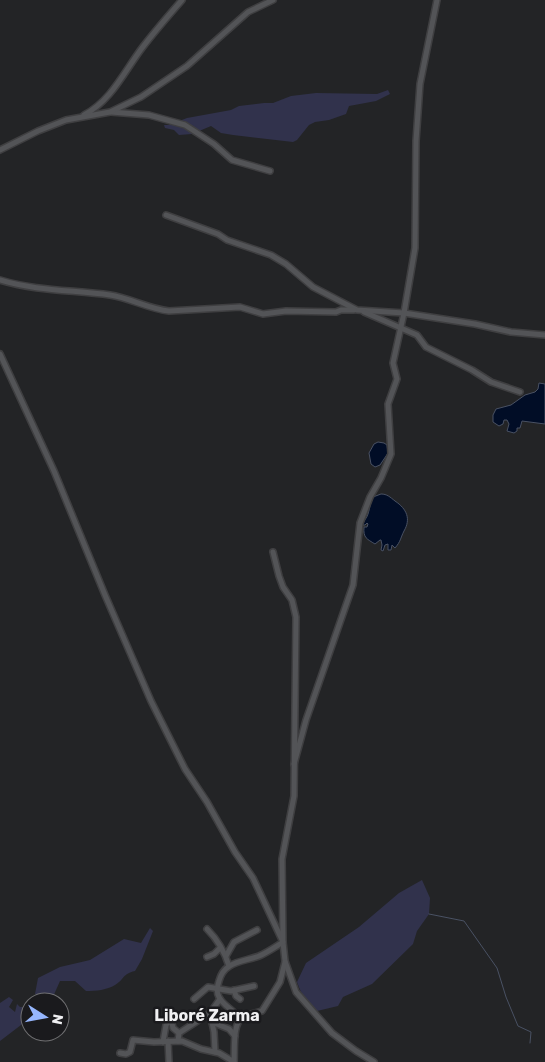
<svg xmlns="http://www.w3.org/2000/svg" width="545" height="1062" font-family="Rubik,sans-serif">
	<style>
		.green { fill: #31324c }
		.water { fill: #010d26; stroke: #495163 }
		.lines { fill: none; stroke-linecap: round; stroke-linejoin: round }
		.stream { stroke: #495163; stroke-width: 1 }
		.minor-casing { stroke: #3f3f41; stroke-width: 8 }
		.minor { stroke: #535457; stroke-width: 5 }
		.labels { text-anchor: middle; stroke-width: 5; stroke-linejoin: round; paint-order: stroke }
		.quarter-label { font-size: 16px; font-weight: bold; fill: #f0f0f2; stroke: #1a1a1d }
	</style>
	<rect width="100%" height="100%" fill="#232426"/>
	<g class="green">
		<polygon points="388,90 390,94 376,101 349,106 346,114 329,120 315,122 309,125 297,140 293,142 233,135 221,133 211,126 192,134 179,135 174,130 165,128 164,125 169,125 187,118 231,110 239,106 264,103 273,103 291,96 316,93 377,94"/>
		<path d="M 422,880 L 430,898 L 429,914 L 417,931 L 413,944 L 372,984 L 343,997 L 338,1006 L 317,1011 C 307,1003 301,994 297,982 L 306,963 L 359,927 L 399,893 Z"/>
		<path d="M 150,928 L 153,931 L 142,959 L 135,971 C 122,974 124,980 115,985 C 107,990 96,991 86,991 L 75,981 L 60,981 L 52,999 L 35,994 L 38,978 L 60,967 L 90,960 L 124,939 L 141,943 Z"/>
		<polygon points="9,997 13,1000 9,1007 15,1012 17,1004 20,1007 25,1007 27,1016 21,1025 0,1041 0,1003"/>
	</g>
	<g class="water">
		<polygon points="539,383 545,384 545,424 522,421 520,428 517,428 517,431 514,433 507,431 509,424 507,420 504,420 503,424 499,426 493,422 493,415 496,409 511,405 525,395 535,392 538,389"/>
		<polygon points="378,442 384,443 387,445 388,453 380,465 375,467 371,464 369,453 374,444"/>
		<path d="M 381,494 C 387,494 390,497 395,501 C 407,509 411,519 404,531 C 400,539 401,541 395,548 L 392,545 L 391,550 L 388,550 L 388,544 L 385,545 L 383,551 L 381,550 L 382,545 L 381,540 L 380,540 L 375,544 C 367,539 363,538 364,527 L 367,527 L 368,524 L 367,523 L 365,525 L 362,525 C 364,520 367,518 368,514 C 370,508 370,503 373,497 Z"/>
	</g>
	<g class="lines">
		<polyline class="stream" points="429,914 464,921 497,968 506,997 518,1026 531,1032 530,1043"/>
		<g class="minor-casing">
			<g id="minor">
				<polyline points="111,112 149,115 185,125 214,144 232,160 270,171"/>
				<path d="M 84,115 C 111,101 124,72 142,48 C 154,32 168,16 182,0"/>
				<polyline points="0,150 38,131 66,120 110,112 141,97 187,66 248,12 273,0"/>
				<polyline points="166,215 218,234 227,240 271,255 286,264 313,287 357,310 404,313 475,324 511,332 545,335"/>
				<path d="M 0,280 C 36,291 73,290 110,295 C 130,298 149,309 169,311 L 240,307 L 263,314 L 286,311 L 336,312 L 341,310 L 354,310"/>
				<polyline points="364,312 417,335 426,347 472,370 491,382 520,392"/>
				<polyline points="0,354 54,471 105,595 151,701 185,769 207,802 235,852 253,878 283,942 285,961 296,992 332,1033 356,1051 374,1062"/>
				<polyline points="294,764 306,720 353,585 360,523 370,497 381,478 391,454 388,404 397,379 393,363 404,313 415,248 416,141 420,84 437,0"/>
				<path d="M 207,929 C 217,939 225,953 229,966"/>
				<polyline points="226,956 234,942 257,930"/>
				<polyline points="207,957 214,954 220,948"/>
				<polyline points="234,990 236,996 240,999"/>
				<polyline points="194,999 208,987 231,991 254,986"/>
				<polyline points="210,1013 214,1032 215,1052"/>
				<polyline points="171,1019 173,1028 179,1033"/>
				<path d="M 240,1020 C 235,1010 223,1006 219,997 C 216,992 217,987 219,981 C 224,961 243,962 259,956 C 268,952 275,947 283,942 L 282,859 L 294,796 L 296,617 L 292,600 L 283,587 L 279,576 L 273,552"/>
				<polyline points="212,1022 229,1029 235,1036"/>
				<polyline points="168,1041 169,1062"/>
				<polyline points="178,1041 179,1033 210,1013 220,999"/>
				<polyline points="163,1042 166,1025 171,1019"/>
				<polyline points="120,1053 126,1054 130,1052 133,1040 154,1042 182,1041 201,1049 219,1053 234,1062"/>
				<path d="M 234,1062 C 235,1050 232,1023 243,1017 C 249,1014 256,1013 262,1011 L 280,982 L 285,962"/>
			</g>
		</g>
		<use href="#minor" class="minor"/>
	</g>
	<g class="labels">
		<g class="quarter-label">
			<text x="207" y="1021">Liboré Zarma</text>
		</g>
	</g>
	<g transform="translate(45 1017) rotate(101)"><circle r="24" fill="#1a1a1d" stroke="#707072"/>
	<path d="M0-4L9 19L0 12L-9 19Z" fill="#96b6fd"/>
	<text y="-8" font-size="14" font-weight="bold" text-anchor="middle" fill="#f0f0f2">N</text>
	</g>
</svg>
